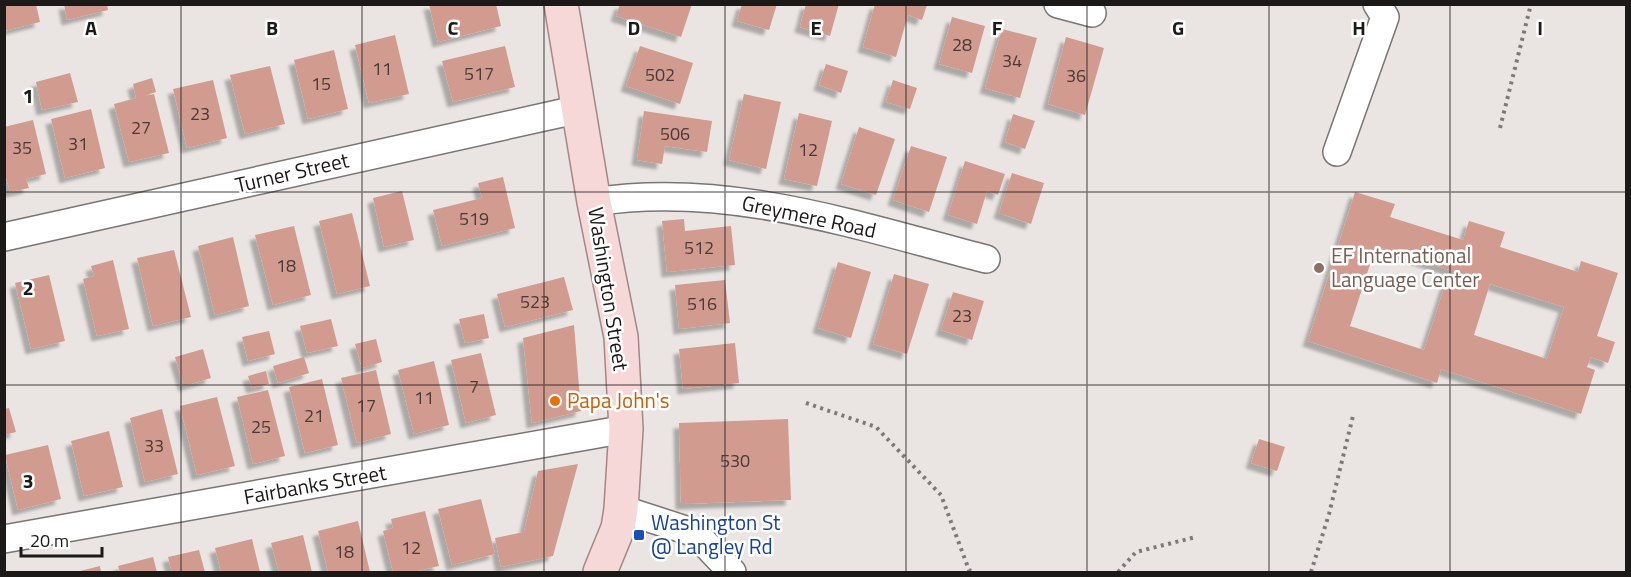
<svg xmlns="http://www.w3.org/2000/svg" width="1631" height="577" font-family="'Titillium Web',sans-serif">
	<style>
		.building { fill: #d29b90; fill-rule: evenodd; filter: url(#shadow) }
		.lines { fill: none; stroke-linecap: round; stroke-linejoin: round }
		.minor-casing { stroke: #797573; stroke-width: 30 }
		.major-casing { stroke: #a68586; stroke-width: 36 }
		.path { stroke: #7d7978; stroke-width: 4; stroke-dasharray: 3 4.5; stroke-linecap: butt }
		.minor { stroke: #fff; stroke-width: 27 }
		.major { stroke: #f6d8d9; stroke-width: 33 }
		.grid { fill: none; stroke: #1c1a19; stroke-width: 1.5; stroke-opacity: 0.55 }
		.education-dot { fill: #8d6e63; stroke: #fff; stroke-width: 2 }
		.food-dot { fill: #e8710a; stroke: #fff; stroke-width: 2 }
		.transit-dot { fill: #1a4fb4; stroke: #fff; stroke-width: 2 }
		.labels { text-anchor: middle; stroke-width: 5; stroke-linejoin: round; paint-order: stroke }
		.number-label { font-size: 18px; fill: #4a3a37 }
		.street-label { font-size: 21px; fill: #1c1a19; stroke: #fff }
		.education-label { font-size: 21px; fill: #785e54; stroke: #fff; text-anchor: start }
		.food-label { font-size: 21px; fill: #c56008; stroke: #fff; text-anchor: start }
		.transit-label { font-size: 21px; fill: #164399; stroke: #fff; text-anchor: start }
		.grid-label { font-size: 20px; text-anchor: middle; font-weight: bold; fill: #1c1a19; stroke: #fff; stroke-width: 5; stroke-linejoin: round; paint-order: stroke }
	</style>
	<defs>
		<filter id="shadow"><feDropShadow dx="-5.5" dy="5.5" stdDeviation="1.5" flood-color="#0004"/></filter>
	</defs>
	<rect width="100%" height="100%" fill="#eae5e3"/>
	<g class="building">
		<polygon points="4,4 36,4 40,22 4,31"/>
		<polygon points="64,4 107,4 108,10 67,20"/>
		<polygon points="429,4 496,4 501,26 438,42"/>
		<polygon points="620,4 692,4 681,37 616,16"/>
		<polygon points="742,4 777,4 769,30 737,21"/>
		<polygon points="806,4 839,4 830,36 800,27"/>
		<polygon points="875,4 927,5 922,20 908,15 896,57 863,47"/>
		<polygon points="952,17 985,26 972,73 939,64"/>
		<polygon points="1002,29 1037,38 1020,98 985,88"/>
		<polygon points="395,35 409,94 369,103 355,45"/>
		<polygon points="1066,37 1104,48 1085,115 1048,104"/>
		<polygon points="505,46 515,87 453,102 442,61"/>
		<polygon points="640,46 693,63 680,104 626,86"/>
		<polygon points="334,50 348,109 308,119 294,60"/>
		<polygon points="826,64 848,71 841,93 819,85"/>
		<polygon points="270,66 285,124 245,134 230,75"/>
		<polygon points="70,73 78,102 42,110 36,82"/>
		<polygon points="152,78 156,92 144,96 154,94 169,153 129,162 114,104 136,98 133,84"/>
		<polygon points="213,80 227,138 187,148 173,89"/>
		<polygon points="893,80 917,88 910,109 886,102"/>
		<polygon points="744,94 781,102 766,169 729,160"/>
		<polygon points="91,109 105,168 65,178 51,119"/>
		<polygon points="644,111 712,121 707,152 665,146 662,164 637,160"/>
		<polygon points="799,113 832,121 817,186 784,179"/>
		<polygon points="1013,114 1035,121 1025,149 1005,142"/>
		<polygon points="33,120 46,174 26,179 29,188 10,192 4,170 4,127"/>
		<polygon points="859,127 895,139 876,195 841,184"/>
		<polygon points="911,146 947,157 929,212 893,200"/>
		<polygon points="965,161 1005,174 998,195 987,191 977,224 948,215"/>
		<polygon points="1012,173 1044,183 1031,224 999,213"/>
		<polygon points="503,177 515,228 442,246 433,210 482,198 478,183"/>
		<polygon points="402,191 414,240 384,247 373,198"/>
		<path d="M 1355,192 L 1395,204 L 1390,217 L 1463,240 L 1469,221 L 1505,232 L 1500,247 L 1578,272 L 1581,261 L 1618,273 L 1597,336 L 1615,342 L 1608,363 L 1591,357 L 1587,367 L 1595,370 L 1581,414 L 1441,369 L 1437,383 L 1308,341 ZM 1376,246 L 1450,270 L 1424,350 L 1350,326 ZM 1490,284 L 1564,307 L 1547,359 L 1474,335 Z"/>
		<polygon points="352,213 370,286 337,294 319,221"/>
		<polygon points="684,219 685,231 731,226 735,265 667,272 662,221"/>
		<polygon points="294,226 311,295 273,305 255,235"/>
		<polygon points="233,237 249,306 215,315 198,246"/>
		<polygon points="174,250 191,317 153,326 137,258"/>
		<polygon points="113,260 129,329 97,336 83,279 94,276 91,266"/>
		<polygon points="838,262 871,272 851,338 818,328"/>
		<polygon points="894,274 929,284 907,354 873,344"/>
		<polygon points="49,275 65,341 31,349 15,283"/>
		<polygon points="564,277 573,310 505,327 497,294"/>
		<polygon points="725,280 730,323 679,329 675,285"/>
		<polygon points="953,292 984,301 972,340 941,330"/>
		<polygon points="484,314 489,338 465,343 459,319"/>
		<polygon points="331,319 338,346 307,353 300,326"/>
		<polygon points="574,325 581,411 532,423 523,338"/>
		<polygon points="269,331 275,354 248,361 242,337"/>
		<polygon points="376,339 382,362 362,368 355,344"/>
		<polygon points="735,343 739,383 683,389 679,349"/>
		<polygon points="203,349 211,378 184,386 175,357"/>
		<polygon points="481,353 496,415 466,423 451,360"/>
		<polygon points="304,357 309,373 278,383 273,366"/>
		<polygon points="434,361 449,425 414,434 398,370"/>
		<polygon points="376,370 391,434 357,443 341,378"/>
		<polygon points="266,371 269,384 252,388 248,376"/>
		<polygon points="322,379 338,445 305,453 289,387"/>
		<polygon points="268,390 285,456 253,464 237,397"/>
		<polygon points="217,397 235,466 197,475 180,406"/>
		<polygon points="9,408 16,432 4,435 4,409"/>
		<polygon points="162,409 178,474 145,482 130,418"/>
		<polygon points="788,419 791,500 681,504 679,423"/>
		<polygon points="109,431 123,487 84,496 71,441"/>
		<polygon points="1259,439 1285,447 1277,471 1251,463"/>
		<polygon points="48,445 61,499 18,510 5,455"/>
		<polygon points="578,464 553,556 501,567 495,538 524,532 538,471"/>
		<polygon points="481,499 495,554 452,565 438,509"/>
		<polygon points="425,511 439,566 413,572 393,572 383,531 393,528 391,519"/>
		<polygon points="358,521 370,572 328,572 318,531"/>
		<polygon points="303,535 312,572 279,572 271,543"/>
		<polygon points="252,539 260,572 221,572 215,548"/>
		<polygon points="199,550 205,572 172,572 168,557"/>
		<polygon points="153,557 157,572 120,572 118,566"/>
		<polygon points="100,566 101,572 76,572"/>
	</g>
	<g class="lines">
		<g class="minor-casing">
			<g id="minor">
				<polyline points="1058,4 1092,13"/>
				<polyline points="1337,152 1385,17 1377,4"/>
				<path d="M 594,202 C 727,181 858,226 986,259"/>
				<polyline points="4,237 580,109"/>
				<polyline points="621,509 695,533 732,572"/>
				<polyline points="4,539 626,429"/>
			</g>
		</g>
		<g class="major-casing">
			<polyline id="major" points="561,4 594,202 621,337 626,429 621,509 618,528 600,572"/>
		</g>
		<g class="path">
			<polyline points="1500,128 1531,4"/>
			<polyline points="806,403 876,427 941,495 969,570 974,572"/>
			<polyline points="1118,572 1136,552 1196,537"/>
			<polyline points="1311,572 1329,514 1353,416"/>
		</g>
		<use href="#minor" class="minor"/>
		<use href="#major" class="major"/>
	</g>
	<path class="grid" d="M 181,4 L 181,572M 362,4 L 362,572M 544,4 L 544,572M 725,4 L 725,572M 906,4 L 906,572M 1087,4 L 1087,572M 1269,4 L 1269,572M 1450,4 L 1450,572M 4,192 L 1626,192M 4,385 L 1626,385"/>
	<circle class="education-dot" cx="1319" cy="268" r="6"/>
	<circle class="food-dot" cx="555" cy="401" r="6"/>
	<rect class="transit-dot" x="633" y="529" width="12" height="12" rx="3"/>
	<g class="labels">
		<g class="number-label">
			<text x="962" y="51">28</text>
			<text x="1012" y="67">34</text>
			<text x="382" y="75">11</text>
			<text x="479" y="80">517</text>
			<text x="660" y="81">502</text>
			<text x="1076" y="82">36</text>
			<text x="321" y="90">15</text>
			<text x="200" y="120">23</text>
			<text x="141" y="134">27</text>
			<text x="675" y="140">506</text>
			<text x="78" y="150">31</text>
			<text x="22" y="154">35</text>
			<text x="808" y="156">12</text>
			<text x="474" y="225">519</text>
			<text x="699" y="254">512</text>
			<text x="286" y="272">18</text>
			<text x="535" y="308">523</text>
			<text x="702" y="310">516</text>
			<text x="962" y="322">23</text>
			<text x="474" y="393">7</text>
			<text x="424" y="404">11</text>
			<text x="366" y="412">17</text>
			<text x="314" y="422">21</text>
			<text x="261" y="433">25</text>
			<text x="154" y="452">33</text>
			<text x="735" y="467">530</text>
			<text x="411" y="554">12</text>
			<text x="344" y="558">18</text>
		</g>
		<g class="street-label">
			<text transform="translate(292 173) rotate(-13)" y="7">Turner Street</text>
			<text transform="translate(809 217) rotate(12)" y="7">Greymere Road</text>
			<text transform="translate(608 289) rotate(81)" y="7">Washington Street</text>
			<text transform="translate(315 485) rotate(-10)" y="7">Fairbanks Street</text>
		</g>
		<g class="education-label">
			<text x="1331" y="263">EF International<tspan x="1331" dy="24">Language Center</tspan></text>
		</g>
		<g class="food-label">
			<text x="567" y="408">Papa John's</text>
		</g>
		<g class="transit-label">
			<text x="651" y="530">Washington St<tspan x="651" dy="24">@ Langley Rd</tspan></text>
		</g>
	</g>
	<g class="grid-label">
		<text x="91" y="35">A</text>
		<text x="272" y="35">B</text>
		<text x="453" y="35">C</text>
		<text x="634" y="35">D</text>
		<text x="816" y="35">E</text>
		<text x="997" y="35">F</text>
		<text x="1178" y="35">G</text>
		<text x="1359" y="35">H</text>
		<text x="1540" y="35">I</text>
		<text x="28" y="103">1</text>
		<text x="28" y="295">2</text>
		<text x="28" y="488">3</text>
	</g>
	<rect width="1631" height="577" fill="none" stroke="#1c1a19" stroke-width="12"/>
	<path d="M21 547v9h81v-9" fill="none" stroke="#1c1a19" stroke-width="3"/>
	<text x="30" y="547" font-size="18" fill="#1c1a19" stroke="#ffffff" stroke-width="4.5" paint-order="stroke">20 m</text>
</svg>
